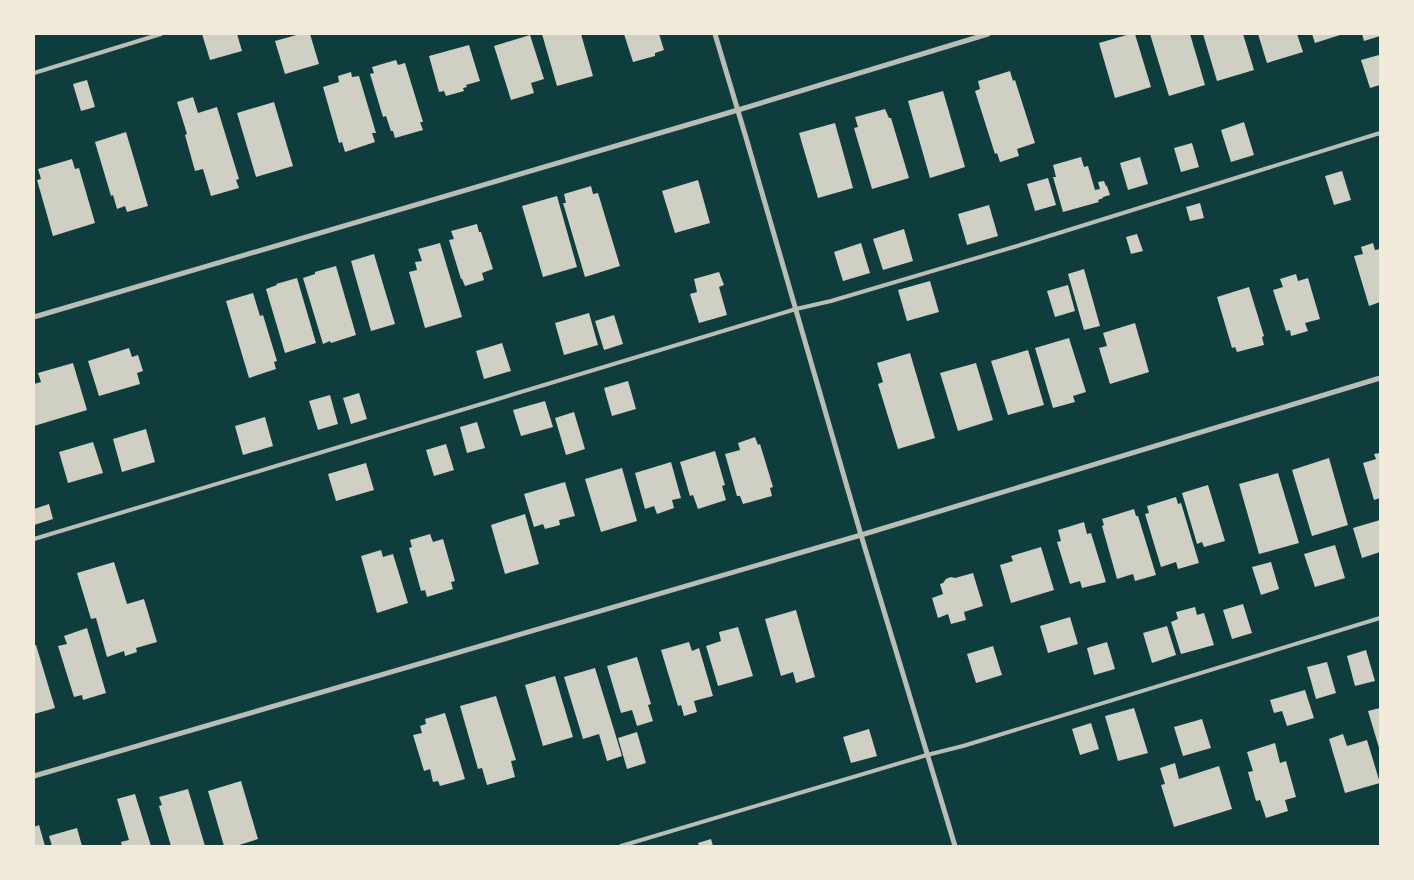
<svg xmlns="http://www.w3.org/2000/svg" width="1414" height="880" font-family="Ubuntu,sans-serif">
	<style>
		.building { fill: #cfcfc3 }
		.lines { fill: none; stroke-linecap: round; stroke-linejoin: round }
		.service { stroke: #b8beb3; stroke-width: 4 }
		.minor { stroke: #b8beb3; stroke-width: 5 }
	</style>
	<rect width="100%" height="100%" fill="#0f3d3e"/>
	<g class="building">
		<polygon points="202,34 237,34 242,51 210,60"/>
		<polygon points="300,34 310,34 319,64 285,74 275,41"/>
		<polygon points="542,34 581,34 593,76 557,86"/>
		<polygon points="624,34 659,34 664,50 655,53 655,56 633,62"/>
		<polygon points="1130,34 1135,34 1151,87 1115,98 1099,43"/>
		<polygon points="1150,34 1190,34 1205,85 1169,96"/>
		<polygon points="1203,34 1243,34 1254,70 1217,81"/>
		<polygon points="1258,34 1297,34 1303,52 1267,63"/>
		<polygon points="1312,34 1343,34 1315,43"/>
		<polygon points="1362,34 1380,34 1380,36 1364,41"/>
		<polygon points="530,35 544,79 531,83 534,93 511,100 494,46"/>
		<polygon points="469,45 480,81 466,85 467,87 463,88 464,91 446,96 444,91 439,92 429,56"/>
		<polygon points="1379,55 1380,85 1370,88 1361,60"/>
		<polygon points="396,60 398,65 405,63 423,122 420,122 423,130 395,138 393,131 391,131 386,116 383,117 370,74 374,73 372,67"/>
		<polygon points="1010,71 1013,81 1015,80 1035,143 1017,149 1019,156 1000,162 997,153 995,154 975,91 980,89 978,81"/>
		<polygon points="351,72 352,77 359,76 376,133 372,133 375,142 345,152 342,142 339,143 323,87 339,82 338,76"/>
		<polygon points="87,80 95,107 81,111 73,84"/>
		<polygon points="943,91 965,167 930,178 908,101"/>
		<polygon points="193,97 198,113 217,107 239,179 236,180 239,188 211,196 203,169 195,171 185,135 187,134 177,102"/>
		<polygon points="274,102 293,166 256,177 237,113"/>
		<polygon points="885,109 889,118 891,118 909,178 872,189 854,128 858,127 855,117"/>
		<polygon points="1244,122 1254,155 1231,162 1221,130"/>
		<polygon points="835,123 853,188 818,198 799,133"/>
		<polygon points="126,132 148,206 127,212 125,206 117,209 113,195 111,196 95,142"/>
		<polygon points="1192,143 1199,167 1181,172 1174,148"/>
		<polygon points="1081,157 1084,167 1088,166 1095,190 1100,189 1098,182 1104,181 1106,186 1107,186 1110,195 1103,197 1103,198 1098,200 1099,202 1063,212 1053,177 1056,177 1053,165"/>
		<polygon points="1140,157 1148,184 1128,190 1120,163"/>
		<polygon points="72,159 75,169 79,168 95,223 53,236 37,180 41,179 38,169"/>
		<polygon points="1342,171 1351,200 1334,205 1325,176"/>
		<polygon points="1048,178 1056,205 1035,211 1027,184"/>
		<polygon points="698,180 710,223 675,233 662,191"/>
		<polygon points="591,186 593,194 598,193 620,266 585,277 563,203 566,203 564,194"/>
		<polygon points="557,196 577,267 543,277 522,206"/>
		<polygon points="1200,203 1204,218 1190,221 1186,207"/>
		<polygon points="989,205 998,236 967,245 958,214"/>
		<polygon points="477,224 479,232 481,232 493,269 482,273 484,280 465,286 462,279 461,279 449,240 454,239 451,231"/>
		<polygon points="904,229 913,261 883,270 873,239"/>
		<polygon points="1137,234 1143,251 1131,254 1126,237"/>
		<polygon points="440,243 462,317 425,328 409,272 417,270 415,262 422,261 418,249"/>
		<polygon points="861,243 870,273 843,281 834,252"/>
		<polygon points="1373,243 1375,250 1380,249 1380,302 1369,306 1354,256 1363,254 1361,247"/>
		<polygon points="374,254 395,324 371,331 351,261"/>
		<polygon points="336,266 356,335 331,343 330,341 323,344 303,278 315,274 315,272"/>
		<polygon points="1084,269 1100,326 1084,330 1068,274"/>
		<polygon points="719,272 724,285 719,287 727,315 699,323 690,294 697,292 694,279"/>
		<polygon points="1296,274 1298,281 1308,278 1320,319 1305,323 1308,331 1291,336 1290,330 1286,331 1273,290 1283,287 1280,279"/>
		<polygon points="297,278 316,343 285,353 266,289 277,285 276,284"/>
		<polygon points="930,281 939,312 907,321 898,290"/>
		<polygon points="1068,285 1075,311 1055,317 1047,291"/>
		<polygon points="1249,287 1264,336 1262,337 1264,345 1237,352 1235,347 1232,348 1217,297"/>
		<polygon points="253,293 260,316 263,315 277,361 274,362 276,369 249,378 226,301"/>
		<polygon points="589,313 598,345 564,355 555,323"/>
		<polygon points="614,315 623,344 604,350 595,321"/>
		<polygon points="1135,323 1149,372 1110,384 1099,348 1107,346 1103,333"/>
		<polygon points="1069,338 1086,392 1073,396 1075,402 1053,408 1035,348"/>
		<polygon points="502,343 511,371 484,379 476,351"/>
		<polygon points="129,348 132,357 138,355 143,371 137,373 140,384 99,396 88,361"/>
		<polygon points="1028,350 1044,405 1008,415 991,361"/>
		<polygon points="910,353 935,438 898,449 878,384 883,382 877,363"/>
		<polygon points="73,363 87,410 34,426 34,384 41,382 38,373"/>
		<polygon points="976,363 993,420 958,431 940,373"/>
		<polygon points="628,381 636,409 612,416 604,388"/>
		<polygon points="359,393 367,419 351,424 343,398"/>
		<polygon points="330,395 338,424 318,430 309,401"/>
		<polygon points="545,401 553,427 521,436 513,410"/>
		<polygon points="574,412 585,449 566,455 555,418"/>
		<polygon points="265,417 273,446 243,455 235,426"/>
		<polygon points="477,422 485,448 467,453 460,427"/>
		<polygon points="146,429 155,462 122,472 113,439"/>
		<polygon points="755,437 758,445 760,444 773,487 770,488 772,496 743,504 740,496 737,496 725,454 740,450 738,443"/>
		<polygon points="93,442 103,473 68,483 59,452"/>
		<polygon points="446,444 454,470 434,476 426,450"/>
		<polygon points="715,451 725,485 722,486 726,500 698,509 693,495 690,496 680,462"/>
		<polygon points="1380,453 1380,498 1374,500 1363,463 1376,459 1374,454"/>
		<polygon points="1329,458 1348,525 1312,536 1292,470"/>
		<polygon points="671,462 681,498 672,500 674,508 657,514 654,506 645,509 635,473"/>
		<polygon points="366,463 374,490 336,501 328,474"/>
		<polygon points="622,468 637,521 601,532 585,479"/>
		<polygon points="1278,473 1299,543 1259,554 1239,484"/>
		<polygon points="565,482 575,516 559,520 560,525 545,529 543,524 534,527 524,494"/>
		<polygon points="1208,485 1225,541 1204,547 1202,542 1197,544 1182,493"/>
		<polygon points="1176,497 1178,504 1181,503 1199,563 1178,569 1176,562 1161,567 1145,514 1149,513 1147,506"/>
		<polygon points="49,504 53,519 34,525 34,509"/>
		<polygon points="1134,509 1136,516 1138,516 1156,575 1135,581 1133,574 1117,579 1102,526 1104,525 1102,519"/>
		<polygon points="525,514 539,564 505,574 491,525"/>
		<polygon points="1380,520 1380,552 1362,558 1353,528"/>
		<polygon points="1084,522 1087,534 1091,533 1106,582 1082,588 1080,581 1070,584 1057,542 1061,541 1058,530"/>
		<polygon points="430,534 433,542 443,539 455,581 451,582 453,589 427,597 425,590 421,591 409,548 412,547 410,540"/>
		<polygon points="1335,545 1345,578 1315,587 1304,554"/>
		<polygon points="1041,547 1054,590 1011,603 1000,565 1013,561 1011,556"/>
		<polygon points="381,550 383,557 393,554 408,603 377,613 361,556"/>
		<polygon points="114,562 127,604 144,599 157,642 136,648 137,652 125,656 124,651 107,657 96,618 91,619 77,573"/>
		<polygon points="1271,562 1279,589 1261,595 1252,567"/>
		<polygon points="973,573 983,606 964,612 966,620 951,624 948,614 938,618 932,598 943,594 940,584 943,583 946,579 951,577 955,578"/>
		<polygon points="1243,604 1252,633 1232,639 1223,610"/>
		<polygon points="1195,607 1197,615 1204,613 1214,645 1181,654 1171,622 1178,619 1176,612"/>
		<polygon points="796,610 815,677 796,683 793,672 781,676 765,619"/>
		<polygon points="1070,617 1078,644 1048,653 1040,626"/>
		<polygon points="1167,626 1176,655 1152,663 1143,633"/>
		<polygon points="738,627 753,676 718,686 706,646 721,641 719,632"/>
		<polygon points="87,628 106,693 83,700 82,695 74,697 58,646 67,644 64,636"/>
		<polygon points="689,642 692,651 699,648 713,696 694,701 697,712 684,716 681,705 678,706 661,650"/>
		<polygon points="1107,642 1115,669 1094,675 1087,648"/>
		<polygon points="36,645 55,708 34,714 34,646"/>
		<polygon points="993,646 1002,675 976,683 967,654"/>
		<polygon points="1366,650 1375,681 1355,686 1347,656"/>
		<polygon points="637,657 651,704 648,705 653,721 637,726 632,710 621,713 607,666"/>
		<polygon points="1327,662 1336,693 1316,699 1307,667"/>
		<polygon points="595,668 622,756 607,761 599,734 583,739 564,677"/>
		<polygon points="555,676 573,737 543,746 525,685"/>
		<polygon points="1305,690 1314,718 1287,726 1282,711 1274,713 1270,700"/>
		<polygon points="496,696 516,760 511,761 515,777 487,785 482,768 478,769 460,706"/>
		<polygon points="1134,708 1148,753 1118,761 1105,716"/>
		<polygon points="1380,708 1380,751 1368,711"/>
		<polygon points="445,713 465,779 440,786 438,781 433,782 430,769 424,771 413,735 422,733 420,726 426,724 425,719"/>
		<polygon points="1202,719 1211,748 1183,756 1174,727"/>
		<polygon points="1091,723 1099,749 1080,755 1072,729"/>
		<polygon points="869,729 877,756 851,763 843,737"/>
		<polygon points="637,732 646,763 627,769 618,738"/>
		<polygon points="1343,734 1347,746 1367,740 1380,783 1345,793 1329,739"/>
		<polygon points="1275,743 1280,763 1286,761 1296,797 1285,800 1288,811 1266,818 1260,800 1256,801 1248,772 1253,771 1247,752"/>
		<polygon points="1175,763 1179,779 1219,766 1232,809 1174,827 1161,785 1165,784 1160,768"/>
		<polygon points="241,781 258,839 236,846 224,846 208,791"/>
		<polygon points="188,789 205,846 171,846 159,806 162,805 159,797"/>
		<polygon points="135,794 151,846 122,846 121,842 129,840 117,799"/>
		<polygon points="39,825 45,846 34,846 34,827"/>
		<polygon points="77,828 82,846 52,846 49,836"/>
		<polygon points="711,839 713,846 699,846 698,843"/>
	</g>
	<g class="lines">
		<g class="service">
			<polyline points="34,73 161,34"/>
			<polyline points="34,539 796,309 831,301 1017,246 1380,133"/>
			<polyline points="621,846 927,755 963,746 1380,618"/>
		</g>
		<g class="minor">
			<polyline points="715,34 747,141 861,535 955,846"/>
			<polyline points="34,317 738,110 988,34"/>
			<polyline points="34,776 861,535 1380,378"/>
		</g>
	</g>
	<rect width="1414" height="880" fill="none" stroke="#f1e9da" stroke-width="70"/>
</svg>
